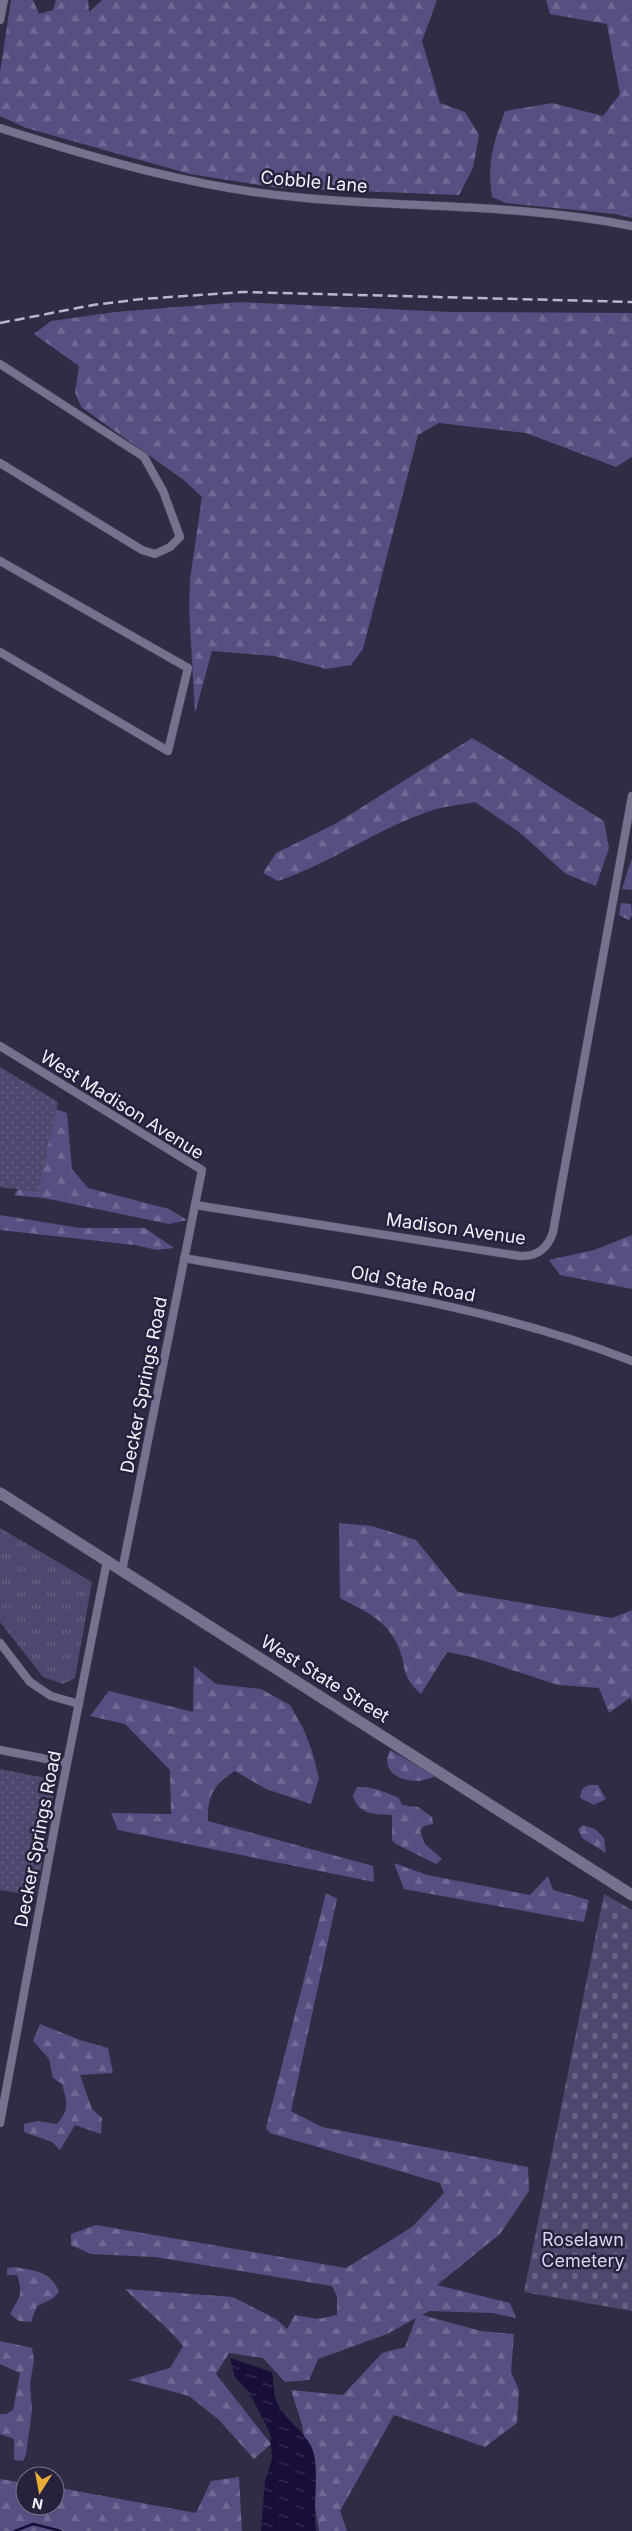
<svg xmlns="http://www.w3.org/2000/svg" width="632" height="2531" font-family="Inter,sans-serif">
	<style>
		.grass { fill: url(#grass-tufts) }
		.forest { fill: url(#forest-firs) }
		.cemetery { fill: url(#cemetery-stones) }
		.park { fill: url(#park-dots) }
		.water { fill: url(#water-ripples) }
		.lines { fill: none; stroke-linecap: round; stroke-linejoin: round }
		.stream { stroke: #190d39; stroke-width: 2.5 }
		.street-casing { stroke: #4c495e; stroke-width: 9 }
		.secondary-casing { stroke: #4c495e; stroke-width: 12 }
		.street { stroke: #75728f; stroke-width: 8 }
		.secondary { stroke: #75728f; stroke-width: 11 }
		.rail { stroke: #b9b7c8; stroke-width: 2.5; stroke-dasharray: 10 5; stroke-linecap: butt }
		.labels { text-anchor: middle; stroke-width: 5; stroke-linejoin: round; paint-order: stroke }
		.street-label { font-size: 18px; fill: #f2f1fe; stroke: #26223b }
		.park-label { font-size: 18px; fill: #d8d5f6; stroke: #26223b }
	</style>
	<defs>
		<pattern id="grass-tufts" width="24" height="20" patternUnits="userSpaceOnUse" patternTransform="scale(1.25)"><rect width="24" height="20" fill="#4d486d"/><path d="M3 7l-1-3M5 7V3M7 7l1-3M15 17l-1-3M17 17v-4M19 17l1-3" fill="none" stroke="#676383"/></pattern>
		<pattern id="forest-firs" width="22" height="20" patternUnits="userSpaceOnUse" patternTransform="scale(1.25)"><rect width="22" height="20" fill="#574f81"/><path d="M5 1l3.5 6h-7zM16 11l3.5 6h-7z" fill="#706994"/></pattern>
		<pattern id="cemetery-stones" width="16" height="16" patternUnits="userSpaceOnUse" patternTransform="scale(1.25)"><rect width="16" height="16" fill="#4d486d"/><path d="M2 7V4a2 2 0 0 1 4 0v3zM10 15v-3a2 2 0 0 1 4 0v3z" fill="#676383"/></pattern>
		<pattern id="park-dots" width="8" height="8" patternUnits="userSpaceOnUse" patternTransform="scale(1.25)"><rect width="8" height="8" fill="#4d486d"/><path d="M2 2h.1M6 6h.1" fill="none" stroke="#676383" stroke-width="1.8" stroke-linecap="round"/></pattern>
		<pattern id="water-ripples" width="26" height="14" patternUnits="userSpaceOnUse" patternTransform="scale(1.25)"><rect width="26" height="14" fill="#190d39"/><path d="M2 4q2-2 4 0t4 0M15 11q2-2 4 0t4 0" fill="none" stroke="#3b3157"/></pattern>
	</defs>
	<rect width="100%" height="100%" fill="#302c46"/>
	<polygon class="grass" points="0,1528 92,1582 75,1678 63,1684 43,1677 0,1622"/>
	<g class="forest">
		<polygon points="11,0 33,0 39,14 53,10 56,0 88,0 89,12 102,0 437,0 422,41 440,103 465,112 479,135 473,168 459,195 278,188 190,174 26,128 0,116 0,72"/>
		<path d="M 546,0 L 632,0 L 632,218 L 615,214 L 506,203 L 492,197 C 487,161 493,145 505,111 L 552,103 L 603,116 L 620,94 L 607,24 L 550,14 Z"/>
		<polygon points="240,302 451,312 632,313 632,457 616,467 526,433 439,423 418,435 363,649 351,665 327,669 274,656 212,651 195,713 189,609 190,579 202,497 185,481 81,407 75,392 79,366 34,334 51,321 115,312"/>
		<path d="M 472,738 C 517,764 559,794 604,821 L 609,848 L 596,886 L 566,874 L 519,832 L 475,802 C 461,805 444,806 430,811 C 377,829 331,863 278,881 L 263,873 L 276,853 L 335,824 Z"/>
		<polygon points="632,858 632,890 622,889"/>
		<polygon points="621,903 631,904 632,915 629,920 619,915"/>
		<polygon points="47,1106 67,1113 72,1169 88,1188 169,1209 187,1220 169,1224 44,1198 14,1195 22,1183"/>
		<polygon points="0,1215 80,1228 145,1228 174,1248 157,1250 135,1245 0,1230"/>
		<polygon points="632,1235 632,1289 560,1275 549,1260 594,1250"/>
		<path d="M 339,1523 L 372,1526 L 416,1540 L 458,1592 L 612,1618 L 632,1610 L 632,1705 L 631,1697 L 609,1713 L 599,1688 L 558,1685 L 472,1657 L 447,1652 L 421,1694 C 399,1674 408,1669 398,1646 C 387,1620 363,1610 340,1598 Z"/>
		<path d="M 194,1666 L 216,1684 L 261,1689 L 290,1705 L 303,1728 L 312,1751 L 319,1778 L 311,1804 L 266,1789 L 235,1771 C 214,1784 207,1796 208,1821 L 373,1866 L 374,1882 L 118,1830 L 111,1813 L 171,1814 L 170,1770 L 125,1724 L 90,1716 L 109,1691 L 193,1712 Z"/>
		<path d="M 390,1750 L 436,1776 C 431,1778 423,1781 417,1781 C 398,1781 380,1770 390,1750 Z"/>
		<polygon points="589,1785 598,1785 606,1799 594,1805 580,1798 582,1789"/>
		<path d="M 357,1787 C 372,1786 385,1792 399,1798 L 402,1805 L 418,1807 L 432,1817 L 433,1824 L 424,1826 L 420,1831 L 425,1844 L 442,1859 L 436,1864 L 396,1844 L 392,1840 L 392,1815 C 374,1814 358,1815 353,1795 Z"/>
		<polygon points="583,1825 595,1829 604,1838 606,1853 582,1838 578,1829"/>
		<polygon points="394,1863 427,1875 530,1895 548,1876 553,1890 589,1900 584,1922 404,1889"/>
		<path d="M 326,1893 L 337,1899 L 291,2111 L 322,2127 L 528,2167 L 529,2191 L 500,2234 L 437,2285 L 510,2303 L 516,2318 L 492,2313 L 429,2311 L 422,2315 L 481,2331 L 514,2334 L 511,2372 L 519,2390 L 517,2423 L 485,2447 L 394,2415 L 340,2511 L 347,2531 L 319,2531 L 302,2425 L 291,2390 L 343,2395 L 382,2353 L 405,2347 L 416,2318 L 387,2334 L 318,2359 L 309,2380 L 285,2382 L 263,2358 L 229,2353 L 216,2374 L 271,2444 L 254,2459 L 219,2420 L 189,2396 L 129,2380 L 170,2368 L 183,2346 C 166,2325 144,2309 125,2289 L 233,2297 L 276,2319 L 287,2329 L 295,2315 L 318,2319 L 337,2315 L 337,2296 L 332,2286 L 155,2257 L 91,2254 L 71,2245 L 71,2234 L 96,2225 L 346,2268 L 412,2227 L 444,2193 L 440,2183 L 270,2133 L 266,2128 Z"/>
		<path d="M 40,2024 L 80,2040 L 108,2048 L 113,2073 L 80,2075 L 92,2109 L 102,2118 L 101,2134 L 75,2125 L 60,2150 L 52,2142 L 24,2132 L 24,2124 L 38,2121 L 57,2124 C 70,2108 67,2103 62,2084 L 53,2078 L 49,2059 L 33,2041 Z"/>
		<path d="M 15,2267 C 35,2271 51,2271 59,2292 L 52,2299 L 37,2306 L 31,2322 L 19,2321 L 10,2314 C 19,2296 24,2297 17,2275 L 7,2275 L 7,2268 Z"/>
		<polygon points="0,2341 32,2348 34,2361 30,2383 32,2410 26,2455 23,2461 14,2460 14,2439 0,2434 0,2414 6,2414 13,2410 20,2373 0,2364"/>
		<polygon points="239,2477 242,2531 0,2531 0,2479 25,2483 25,2506 55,2506 55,2487 196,2513 211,2481"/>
	</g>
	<polygon class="cemetery" points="604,1894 632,1910 632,2311 524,2292"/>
	<g class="park">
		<polygon points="0,1067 58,1102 38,1192 0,1187"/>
		<polygon points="0,1769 56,1780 36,1896 0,1890"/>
	</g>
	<path class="water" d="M 230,2358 L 272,2372 C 274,2382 273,2395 277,2403 C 285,2420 303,2430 311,2446 C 321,2466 312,2507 316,2531 L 261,2531 L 265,2481 L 272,2459 L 270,2433 L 249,2392 L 235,2377 Z"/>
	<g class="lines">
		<polyline class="stream" points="15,2531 33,2524 61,2531"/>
		<g class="street-casing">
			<g id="street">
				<polyline points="0,20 4,0"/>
				<path d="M 0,128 C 100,160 200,189 305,198 C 414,208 524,204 632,226"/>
				<polyline points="0,364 144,457 163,491 180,537 170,547 155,554 142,550 0,463"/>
				<polyline points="0,561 188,668 168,751 0,652"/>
				<polyline points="0,1046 202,1170 122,1571"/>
				<path d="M 195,1205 L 520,1256 C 537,1257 548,1248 553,1232 L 632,796"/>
				<path d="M 184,1258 C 335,1285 488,1304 632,1361"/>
				<polyline points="0,1643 30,1682 51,1696 79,1704"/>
				<polyline points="0,1750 67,1763"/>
				<polyline points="0,2123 58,1809 107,1561"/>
			</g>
		</g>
		<g class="secondary-casing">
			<polyline id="secondary" points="0,1493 632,1895"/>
		</g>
		<use href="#street" class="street"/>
		<use href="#secondary" class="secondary"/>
		<polyline class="rail" points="0,323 93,305 142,299 243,292 632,302"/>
	</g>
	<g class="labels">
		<g class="street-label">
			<text transform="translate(314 182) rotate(5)" y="6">Cobble Lane</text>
			<text transform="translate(122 1105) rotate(32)" y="6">West Madison Avenue</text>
			<text transform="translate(456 1229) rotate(8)" y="6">Madison Avenue</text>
			<text transform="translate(413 1284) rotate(11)" y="6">Old State Road</text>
			<text transform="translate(144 1385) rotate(-79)" y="6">Decker Springs Road</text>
			<text transform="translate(325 1679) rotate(32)" y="6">West State Street</text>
			<text transform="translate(38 1839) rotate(-79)" y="6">Decker Springs Road</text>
		</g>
		<g class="park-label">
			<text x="583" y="2246">Roselawn<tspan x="583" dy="21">Cemetery</tspan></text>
		</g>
	</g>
	<g transform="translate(40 2491) rotate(191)"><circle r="24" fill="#26223b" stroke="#787589"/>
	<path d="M0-4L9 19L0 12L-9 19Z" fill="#e8ac37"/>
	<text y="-8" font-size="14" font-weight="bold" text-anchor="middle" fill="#f2f1fe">N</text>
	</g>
</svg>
